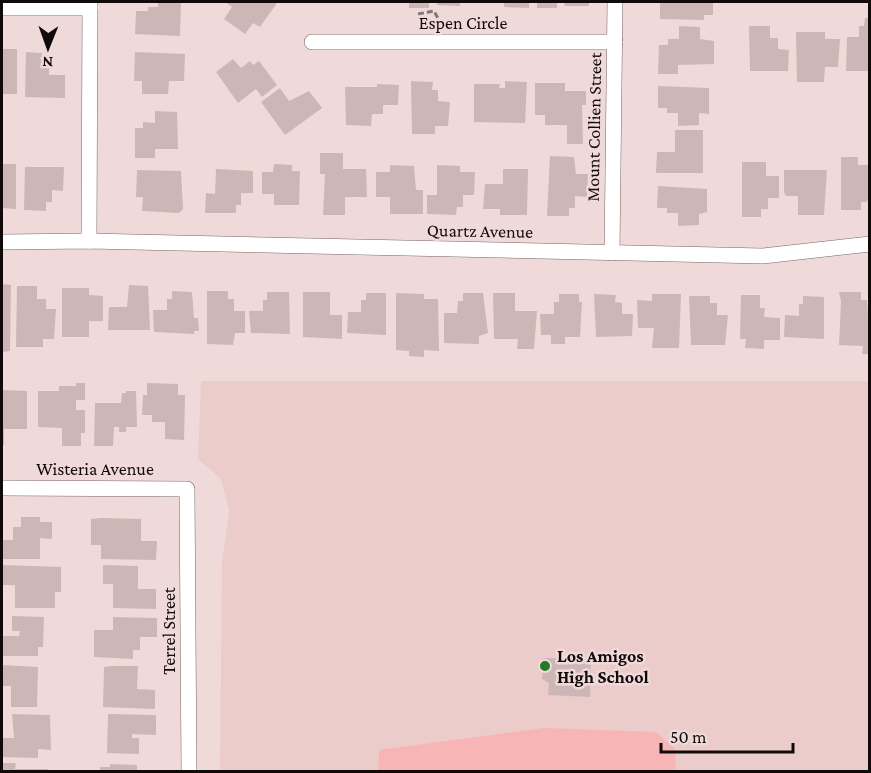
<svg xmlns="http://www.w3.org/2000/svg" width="871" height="773" font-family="'Crimson Pro',serif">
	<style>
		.built { fill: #eccccb }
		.green { fill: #f7b6b5 }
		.building { fill: #cdb7b6 }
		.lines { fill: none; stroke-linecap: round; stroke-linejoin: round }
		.street-casing { stroke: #786464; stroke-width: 16 }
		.path { stroke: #877877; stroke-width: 3; stroke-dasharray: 6 3; stroke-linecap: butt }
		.street { stroke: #fff; stroke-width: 15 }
		.poi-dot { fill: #227926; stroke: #f0dad9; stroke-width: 2 }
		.labels { text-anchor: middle; stroke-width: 5; stroke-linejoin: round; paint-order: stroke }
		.street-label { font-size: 18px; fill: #110a0a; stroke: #f0dad9 }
		.poi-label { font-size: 18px; font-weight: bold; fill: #110a0a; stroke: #f0dad9; text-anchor: start }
	</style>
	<rect width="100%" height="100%" fill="#f0dad9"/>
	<polygon class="built" points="201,381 869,381 869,771 220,771 222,561 229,511 221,479 198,459"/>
	<polygon class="green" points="543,728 656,732 676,750 675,771 378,771 379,750"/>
	<g class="building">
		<polygon points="158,2 181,2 180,36 135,34 136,11 148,11 148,7 158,7"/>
		<polygon points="225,2 274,2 277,3 260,27 253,23 245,34 224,19 232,7"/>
		<rect x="409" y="2" width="20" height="6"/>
		<polygon points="437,2 460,2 460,6 437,5"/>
		<polygon points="504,2 529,2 529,8 504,7"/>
		<rect x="537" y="2" width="20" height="6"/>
		<polygon points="564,2 589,2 589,6 565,6"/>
		<polygon points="660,2 713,2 713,15 704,15 704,20 660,19"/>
		<polygon points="865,18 870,18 870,71 846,71 847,37 859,37 859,26 864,26"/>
		<polygon points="679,26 700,27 700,39 714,41 714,64 678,65 678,74 658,74 659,45 668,45 668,39 679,39"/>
		<polygon points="749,26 770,26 770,38 778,38 778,49 789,50 788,71 750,71"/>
		<polygon points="796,32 825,32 825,39 840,39 838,67 825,67 824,82 797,82"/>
		<rect x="2" y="49" width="15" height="45"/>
		<polygon points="26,52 42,53 41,65 49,65 49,75 65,75 65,98 25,97"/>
		<polygon points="135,52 185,54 184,81 169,81 168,94 142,94 142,81 134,81"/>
		<polygon points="233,59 241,68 250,61 253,65 259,61 277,85 262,97 256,89 238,103 216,72"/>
		<polygon points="411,81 433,82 432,90 438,90 438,101 450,102 448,126 435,126 435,134 412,134"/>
		<polygon points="505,81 527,82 525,123 474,122 474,84 500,84 499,88 505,88"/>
		<polygon points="535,83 565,83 565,91 586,91 586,105 582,105 583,144 567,144 567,125 545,125 545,115 535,115"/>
		<polygon points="377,84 399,85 398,105 383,105 383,114 372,114 371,126 346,125 345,87 377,87"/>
		<polygon points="658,86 709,88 709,114 699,113 699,125 678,126 678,113 667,113 667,108 658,108"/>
		<polygon points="280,88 289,101 309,91 322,108 285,135 261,102"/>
		<polygon points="155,111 177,112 178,149 155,149 155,158 135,158 135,128 143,128 143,122 155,123"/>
		<polygon points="675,130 703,130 703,173 656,173 657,152 675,152"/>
		<polygon points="320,153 343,153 343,169 366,169 367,197 345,197 345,215 323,215 325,174 320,174"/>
		<polygon points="550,156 574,157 576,174 588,174 587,197 575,196 575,208 569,208 569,216 547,216"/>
		<polygon points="841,157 858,157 858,165 870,165 870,191 867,202 861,202 861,210 841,210"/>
		<polygon points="742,162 766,162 766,176 779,176 779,198 768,198 768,209 761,209 761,217 742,217"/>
		<polygon points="2,164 16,164 16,209 2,208"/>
		<polygon points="274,164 292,165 292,171 300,171 299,205 274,205 274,194 262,194 262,172 273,172"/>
		<polygon points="390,165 414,166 416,190 423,190 423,214 390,214 390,197 376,197 376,172 390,172"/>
		<polygon points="437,165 460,166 460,172 475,172 474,195 463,195 463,207 457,207 456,215 427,214 427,195 437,195"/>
		<polygon points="25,167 64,167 63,191 52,190 52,202 46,202 46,211 24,210"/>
		<polygon points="216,169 253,171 253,193 241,193 241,205 236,205 236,213 205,213 206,193 215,194"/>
		<polygon points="503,169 528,169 527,215 500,215 500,209 483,209 485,184 503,184"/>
		<polygon points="137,170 181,171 183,209 179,213 142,211 143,197 136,197"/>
		<polygon points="784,170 827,170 824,215 798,215 798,196 786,196 784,192"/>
		<polygon points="658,186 707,189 707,212 699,214 699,225 678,226 678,213 667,213 667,208 657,208"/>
		<polygon points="2,284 11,285 10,351 2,352"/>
		<polygon points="129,285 148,286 150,330 108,330 109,307 127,307"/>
		<polygon points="17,286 37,286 37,299 46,299 46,309 56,309 54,339 43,339 43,347 16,347"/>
		<polygon points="62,288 89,288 89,295 103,296 103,321 89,321 89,337 62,337"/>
		<polygon points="172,291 192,292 194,318 198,318 199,331 194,331 194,334 154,332 153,310 167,310 167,299 172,299"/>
		<polygon points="207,291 228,291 228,299 234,299 234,311 245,311 245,333 235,333 233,345 207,344"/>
		<polygon points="267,292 289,292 290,334 251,333 249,311 263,311 263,300 267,300"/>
		<polygon points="303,292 330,292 330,315 342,315 342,339 303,337"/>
		<polygon points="839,292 861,292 861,300 867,300 870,354 862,354 863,346 839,345 841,301"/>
		<polygon points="366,293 386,293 386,335 347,333 348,312 361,312 361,300 366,300"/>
		<polygon points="396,293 424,294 424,299 438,299 439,351 424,350 424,357 409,356 409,351 396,350"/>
		<polygon points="463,293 483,293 488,333 479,336 479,344 444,343 444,313 457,313 458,301 463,301"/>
		<polygon points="493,293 515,293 515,311 537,311 534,349 517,349 518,339 494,339"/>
		<polygon points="559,294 579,294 579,302 582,302 580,337 565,337 565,344 551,344 551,335 541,335 540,314 554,314 554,302 559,302"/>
		<polygon points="594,294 616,295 615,302 622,303 622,314 633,314 632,336 596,337"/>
		<polygon points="652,294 681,294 679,348 652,348 654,328 638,328 637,300 652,301"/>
		<polygon points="741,295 760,295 760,308 765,308 764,317 780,318 780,340 764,340 764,349 745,348 746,339 740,339"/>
		<polygon points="689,296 710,296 710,303 717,303 717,315 728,315 725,345 691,345"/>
		<polygon points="803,296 824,297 824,339 784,337 785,315 799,316 799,304 803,304"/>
		<polygon points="76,383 85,383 85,400 76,400 76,410 85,410 85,433 81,433 81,446 62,446 62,428 38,427 38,391 59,391 59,386 76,386"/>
		<polygon points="147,383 178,384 178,395 185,395 184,440 165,439 165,422 152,422 152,415 142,415 143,395 147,395"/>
		<polygon points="2,390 27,391 27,429 4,429 4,445 2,445"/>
		<polygon points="126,391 136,391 137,427 126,427 126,432 119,432 119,427 114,427 113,446 94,446 95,403 121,403 122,393 126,393"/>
		<polygon points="21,517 40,517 40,522 52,522 52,539 40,538 40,559 2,559 2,540 13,540 13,527 21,527"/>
		<polygon points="101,518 141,519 141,541 157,541 156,560 101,559 101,545 91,545 91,519"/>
		<polygon points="2,565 61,567 61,592 55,592 55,608 15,608 15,585 2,585"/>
		<polygon points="103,565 138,566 138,589 156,589 156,609 113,608 113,584 103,584"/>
		<polygon points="12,616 44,617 43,647 38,647 38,656 2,656 2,636 19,636 20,631 12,631"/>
		<polygon points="113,617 157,618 157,637 140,637 140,650 133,650 133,659 94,657 94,630 113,630"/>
		<polygon points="543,658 591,659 590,697 548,695 549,683 542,679"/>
		<polygon points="2,665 38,667 37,707 11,707 11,686 2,686"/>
		<polygon points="112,666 138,666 137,689 155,690 155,709 103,707 104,667"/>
		<polygon points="12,714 50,715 51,750 38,749 38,758 2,757 2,738 14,738"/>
		<polygon points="108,714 156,715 156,735 132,734 132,738 139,738 139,754 107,753"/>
		<polygon points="2,763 16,763 15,769 48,769 48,772 2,772"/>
		<polygon points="110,764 137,765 137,772 100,772 100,767 110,767"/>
	</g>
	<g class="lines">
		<g class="street-casing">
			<g id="street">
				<polyline points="2,8 90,8"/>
				<polyline points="312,42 615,42"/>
				<polyline points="89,241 90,2"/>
				<polyline points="2,242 89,241 763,256 870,244"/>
				<polyline points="612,253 615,2"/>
				<polyline points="2,488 187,489 189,772"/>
			</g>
		</g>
		<polyline class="path" points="418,14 434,11 441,24"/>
		<use href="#street" class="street"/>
	</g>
	<circle class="poi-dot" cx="545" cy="666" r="6"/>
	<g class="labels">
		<g class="street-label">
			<text x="463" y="29">Espen Circle</text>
			<text transform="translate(594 127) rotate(-89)" y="6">Mount Collien Street</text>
			<text transform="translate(480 231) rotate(1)" y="6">Quartz Avenue</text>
			<text x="95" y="475">Wisteria Avenue</text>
			<text transform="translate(169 631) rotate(-90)" y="6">Terrel Street</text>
		</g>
		<g class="poi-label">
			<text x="557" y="662">Los Amigos<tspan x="557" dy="21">High School</tspan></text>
		</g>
	</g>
	<rect width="871" height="773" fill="none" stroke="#110a0a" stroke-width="6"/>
	<g transform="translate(48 48) rotate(181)" stroke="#f0dad9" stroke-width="4.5" paint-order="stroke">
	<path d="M0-4.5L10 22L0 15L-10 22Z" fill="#110a0a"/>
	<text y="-9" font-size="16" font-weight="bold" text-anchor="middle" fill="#110a0a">N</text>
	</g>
	<path d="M661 743v9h132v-9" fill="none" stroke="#110a0a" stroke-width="3"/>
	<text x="670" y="743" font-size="18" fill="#110a0a" stroke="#f0dad9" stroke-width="4.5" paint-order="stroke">50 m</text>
</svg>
